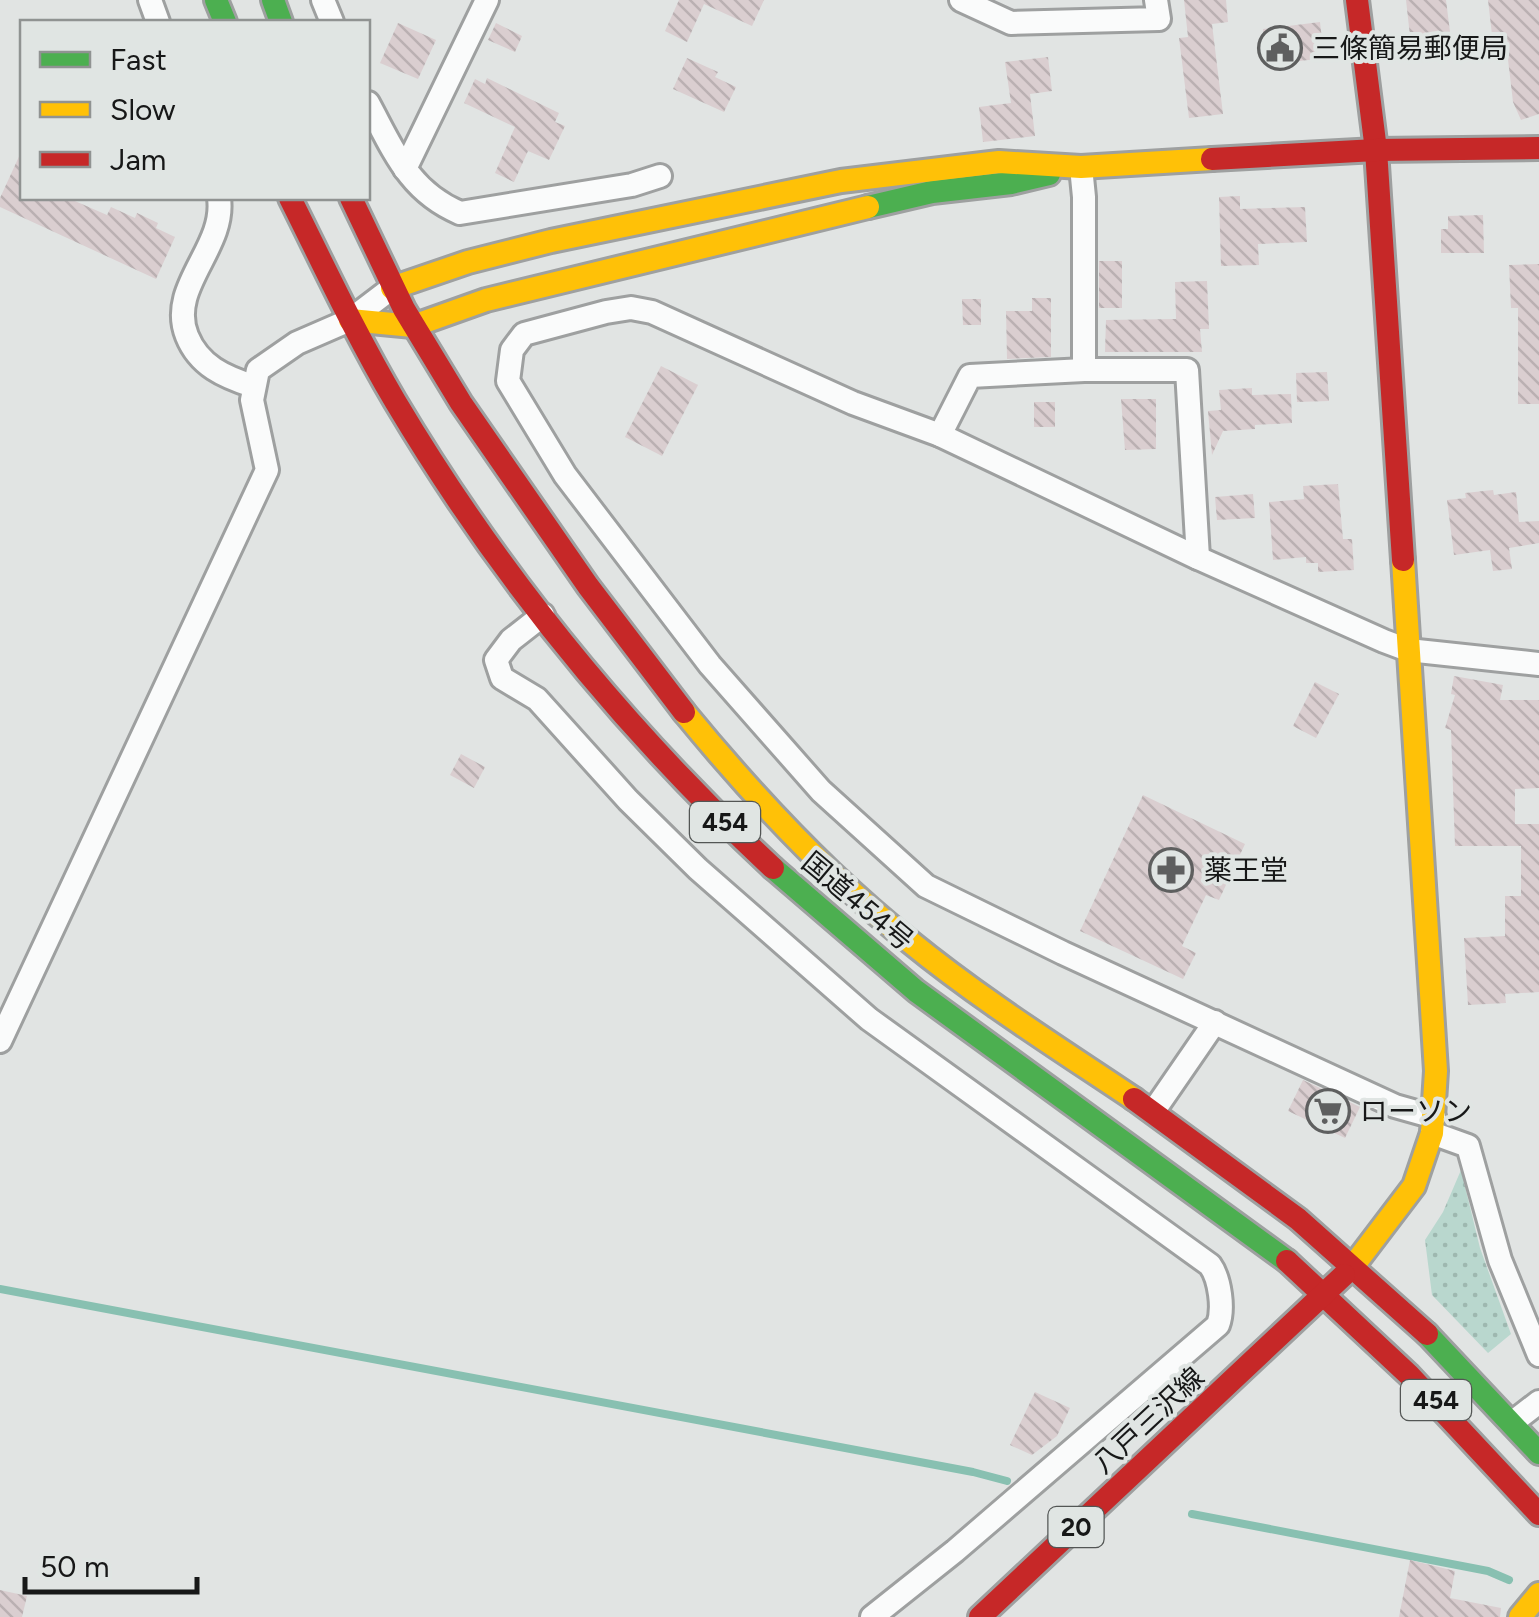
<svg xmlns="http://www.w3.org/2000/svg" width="1539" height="1617" font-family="Figtree,'Noto Sans JP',sans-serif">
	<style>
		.grass { fill: url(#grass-dots) }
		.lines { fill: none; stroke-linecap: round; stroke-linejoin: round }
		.stream { stroke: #88c0b1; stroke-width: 8 }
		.building { fill: url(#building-back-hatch) }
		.street-casing { stroke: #9ea0a0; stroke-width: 28 }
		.fast-casing { stroke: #9ea0a0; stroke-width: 28 }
		.slow-casing { stroke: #9ea0a0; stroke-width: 28 }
		.jam-casing { stroke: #9ea0a0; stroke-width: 28 }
		.street { stroke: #fafbfb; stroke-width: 22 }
		.fast { stroke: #4caf50; stroke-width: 22 }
		.slow { stroke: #ffc107; stroke-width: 22 }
		.jam { stroke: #c62828; stroke-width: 22 }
		.labels { text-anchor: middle; stroke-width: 8; stroke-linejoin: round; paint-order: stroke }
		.shield { fill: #e0e5e3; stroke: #535655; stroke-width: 2.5 }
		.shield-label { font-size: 25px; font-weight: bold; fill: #171818 }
		.poi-label { font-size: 28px; fill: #171818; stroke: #e0e5e3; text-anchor: start }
		.street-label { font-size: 28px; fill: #171818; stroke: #e0e5e3 }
	</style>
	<defs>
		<pattern id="grass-dots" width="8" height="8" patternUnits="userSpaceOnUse" patternTransform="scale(2.5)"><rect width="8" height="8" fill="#b9d7ce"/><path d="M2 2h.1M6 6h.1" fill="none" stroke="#9eb8b0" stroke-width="1.8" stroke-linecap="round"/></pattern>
		<pattern id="building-back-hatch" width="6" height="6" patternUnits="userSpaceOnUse" patternTransform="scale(2.5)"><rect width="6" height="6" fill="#daced0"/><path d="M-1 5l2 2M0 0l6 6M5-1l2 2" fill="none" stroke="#bab0b2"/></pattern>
	</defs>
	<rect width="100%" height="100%" fill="#e1e4e3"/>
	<polygon class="grass" points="1461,1170 1480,1248 1511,1334 1488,1353 1432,1295 1425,1240 1443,1212"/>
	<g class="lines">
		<g class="stream">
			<polyline points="0,1289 973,1472 1007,1481"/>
			<polyline points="1192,1514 1488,1571 1509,1580"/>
		</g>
	</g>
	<g class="building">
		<polygon points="679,0 764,0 752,26 704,4 687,42 665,31"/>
		<polygon points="1184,0 1226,0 1228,22 1212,24 1223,114 1189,118 1179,38 1188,37"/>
		<polygon points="1406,0 1446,0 1450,32 1410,36"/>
		<polygon points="1488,0 1539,0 1539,114 1521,120 1513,102 1505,34 1492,35"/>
		<polygon points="1320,22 1324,58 1268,65 1263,29"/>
		<polygon points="398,23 436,40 418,79 380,63"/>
		<polygon points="496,23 522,36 515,52 488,40"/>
		<polygon points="1048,57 1052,91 1030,94 1035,136 983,142 979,107 1011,103 1005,62"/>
		<polygon points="687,58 718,72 715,77 736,87 724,112 673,89"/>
		<polygon points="487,78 559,113 555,122 565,126 549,160 528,151 514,182 495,173 515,127 464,103 475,79 485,84"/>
		<polygon points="22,150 22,198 68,198 107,215 111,207 135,218 137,213 158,223 156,228 175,237 156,279 0,207 0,198"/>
		<polygon points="1240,196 1240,209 1305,207 1307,242 1258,244 1259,265 1221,266 1219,197"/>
		<polygon points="1483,215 1484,253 1441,253 1441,229 1448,229 1448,216"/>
		<rect x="1099" y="261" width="23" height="47"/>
		<polygon points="1539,264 1539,404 1518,404 1518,308 1511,308 1509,265"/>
		<polygon points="1207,281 1209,329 1200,329 1202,352 1105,352 1106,320 1176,319 1175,282"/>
		<polygon points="1032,298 1051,298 1051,357 1007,359 1006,311 1032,311"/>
		<polygon points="962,299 981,299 981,325 963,325"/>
		<polygon points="661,366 698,385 662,456 625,437"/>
		<polygon points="1327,372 1329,401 1297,402 1296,373"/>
		<polygon points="1252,388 1252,395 1291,394 1292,423 1255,425 1255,429 1223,431 1212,455 1208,411 1221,410 1219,390"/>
		<polygon points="1121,399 1156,399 1156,449 1125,450"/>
		<rect x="1034" y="402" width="21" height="25"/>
		<polygon points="1338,484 1343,539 1352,539 1354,570 1318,572 1318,563 1306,563 1306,557 1273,560 1269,502 1304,499 1303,486"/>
		<polygon points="1493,490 1494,495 1516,492 1519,522 1539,521 1539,543 1509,548 1512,569 1493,571 1490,550 1454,555 1447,500 1466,498 1465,493"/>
		<polygon points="1253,494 1255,518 1217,520 1215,497"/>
		<polygon points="1454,676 1503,685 1500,700 1539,700 1539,788 1515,789 1515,824 1539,824 1539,992 1505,994 1506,1003 1468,1005 1464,938 1505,936 1505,896 1521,896 1521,846 1455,846 1451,730 1445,728 1455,695 1451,694"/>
		<polygon points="1315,682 1339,694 1316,738 1293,726"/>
		<polygon points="461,754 485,767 474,788 450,775"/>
		<polygon points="1143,795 1245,844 1219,900 1206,895 1182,946 1196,953 1183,979 1080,931"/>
		<polygon points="1303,1080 1360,1107 1345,1138 1288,1111"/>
		<polygon points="1035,1392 1070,1408 1057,1436 1032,1455 1010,1445"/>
		<polygon points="1410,1560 1455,1571 1450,1598 1501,1608 1500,1617 1399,1617"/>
		<polygon points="0,1590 27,1596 22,1617 0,1617"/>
	</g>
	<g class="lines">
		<g class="street-casing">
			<g id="street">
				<polyline points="150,0 158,22"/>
				<polyline points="323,0 332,22"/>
				<polyline points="961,0 1011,23 1159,19 1156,0"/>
				<path d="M 368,103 C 393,149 408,191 460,213 L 632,185 L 660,176"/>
				<polyline points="1081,167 1084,197 1084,370"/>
				<polyline points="405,169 487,0"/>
				<path d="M 219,198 C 226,248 167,287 187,336 C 199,366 225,377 253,386"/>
				<polyline points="940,435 970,376 1084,370 1187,370 1198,558"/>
				<path d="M 543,615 L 511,640 L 496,660 L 502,678 L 537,699 L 628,800 L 698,869 L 869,1019 L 1210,1265 C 1220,1279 1224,1309 1218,1325 L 955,1551 L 872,1617"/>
				<polyline points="0,1041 267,470 252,400 258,370 297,343 350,320 392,288"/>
				<polyline points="1153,1112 1215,1022"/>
				<polyline points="1434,1117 1395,1106 1063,953 926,886 821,791 710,665 565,475 508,381 512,350 524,334 606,312 631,308 652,312 853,403 940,435 1198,558 1384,641 1408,650 1539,664"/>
				<polyline points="1432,1133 1468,1146 1500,1260 1539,1355"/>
				<polyline points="1513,1422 1539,1402"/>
			</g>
		</g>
		<g class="fast-casing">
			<g id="fast">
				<polyline points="216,0 225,22"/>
				<polyline points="273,0 281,22"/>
				<polyline points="868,207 932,192 1011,183 1049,174"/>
				<polyline points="773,868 916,991 1287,1261"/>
				<polyline points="1427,1334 1539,1453"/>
			</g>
		</g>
		<g class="slow-casing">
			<g id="slow">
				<polyline points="392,288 468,262 551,241 841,181 999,162 1081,167 1212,159"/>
				<polyline points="350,320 413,326 486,300 868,207"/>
				<path d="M 684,712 C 752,795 825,874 909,941 C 980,999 1058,1048 1134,1099"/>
				<polyline points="1354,1265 1414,1186 1432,1133 1436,1071 1403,560"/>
				<polyline points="1520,1617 1539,1594"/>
			</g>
		</g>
		<g class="jam-casing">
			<g id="jam">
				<polyline points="1357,0 1376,150 1403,560"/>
				<polyline points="1212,159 1376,150 1539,148"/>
				<path d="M 290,198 C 324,266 356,335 395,401 C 498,574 626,731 773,868"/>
				<polyline points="351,198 404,309 461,403 588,586 684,712"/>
				<polyline points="1134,1099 1298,1219 1427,1334"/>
				<polyline points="1287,1261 1409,1375 1539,1514"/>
				<polyline points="980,1617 1344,1275"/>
			</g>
		</g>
		<use href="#street" class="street"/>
		<use href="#fast" class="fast"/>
		<use href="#slow" class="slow"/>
		<use href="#jam" class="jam"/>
	</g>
	<defs>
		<g id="civic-ring" transform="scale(2.25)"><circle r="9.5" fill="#e0e5e3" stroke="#5e5f5f" stroke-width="1.5"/><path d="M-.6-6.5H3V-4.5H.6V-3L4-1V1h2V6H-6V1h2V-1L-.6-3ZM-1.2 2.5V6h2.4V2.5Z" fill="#5e5f5f"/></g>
		<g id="pharmacy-ring" transform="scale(2.25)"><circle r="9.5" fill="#e0e5e3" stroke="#5e5f5f" stroke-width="1.5"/><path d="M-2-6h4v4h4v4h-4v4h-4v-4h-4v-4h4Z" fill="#5e5f5f"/></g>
		<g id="supermarket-ring" transform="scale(2.25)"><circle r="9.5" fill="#e0e5e3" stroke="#5e5f5f" stroke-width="1.5"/><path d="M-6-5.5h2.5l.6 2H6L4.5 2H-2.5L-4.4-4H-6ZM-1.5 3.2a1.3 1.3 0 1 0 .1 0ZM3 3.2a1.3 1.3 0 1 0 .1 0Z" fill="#5e5f5f"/></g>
	</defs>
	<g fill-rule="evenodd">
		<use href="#civic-ring" x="1280" y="48"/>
		<use href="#pharmacy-ring" x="1171" y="870"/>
		<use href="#supermarket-ring" x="1328" y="1111"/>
	</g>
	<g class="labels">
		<g class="shield">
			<rect x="690" y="802" width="70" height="40" rx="8"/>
			<rect x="1401" y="1380" width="70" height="40" rx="8"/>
			<rect x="1048.5" y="1507" width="55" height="40" rx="8"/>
		</g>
		<g class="shield-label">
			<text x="725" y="831">454</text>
			<text x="1436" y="1409">454</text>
			<text x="1076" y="1536">20</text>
		</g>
		<g class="poi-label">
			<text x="1312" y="58">三條簡易郵便局</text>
			<text x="1204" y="880">薬王堂</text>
			<text x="1360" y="1121">ローソン</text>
		</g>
		<g class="street-label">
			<text transform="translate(858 901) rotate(40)" y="10">国道454号</text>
			<text transform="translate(1148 1420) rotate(-43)" y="10">八戸三沢線</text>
		</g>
	</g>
	<rect x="20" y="20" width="350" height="180" fill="#e0e5e3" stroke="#909392" stroke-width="2.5"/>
	<rect x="40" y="52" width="50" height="15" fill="#4caf50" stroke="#909392" stroke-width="2.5"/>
	<text x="110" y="70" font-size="30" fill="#171818">Fast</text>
	<rect x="40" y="102" width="50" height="15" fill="#ffc107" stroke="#909392" stroke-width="2.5"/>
	<text x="110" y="120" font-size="30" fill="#171818">Slow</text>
	<rect x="40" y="152" width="50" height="15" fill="#c62828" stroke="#909392" stroke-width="2.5"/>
	<text x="110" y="170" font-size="30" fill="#171818">Jam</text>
	<path d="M25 1577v15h172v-15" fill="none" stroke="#171818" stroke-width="5"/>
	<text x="40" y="1577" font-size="30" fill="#171818" stroke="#e0e5e3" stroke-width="8" paint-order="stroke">50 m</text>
</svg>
